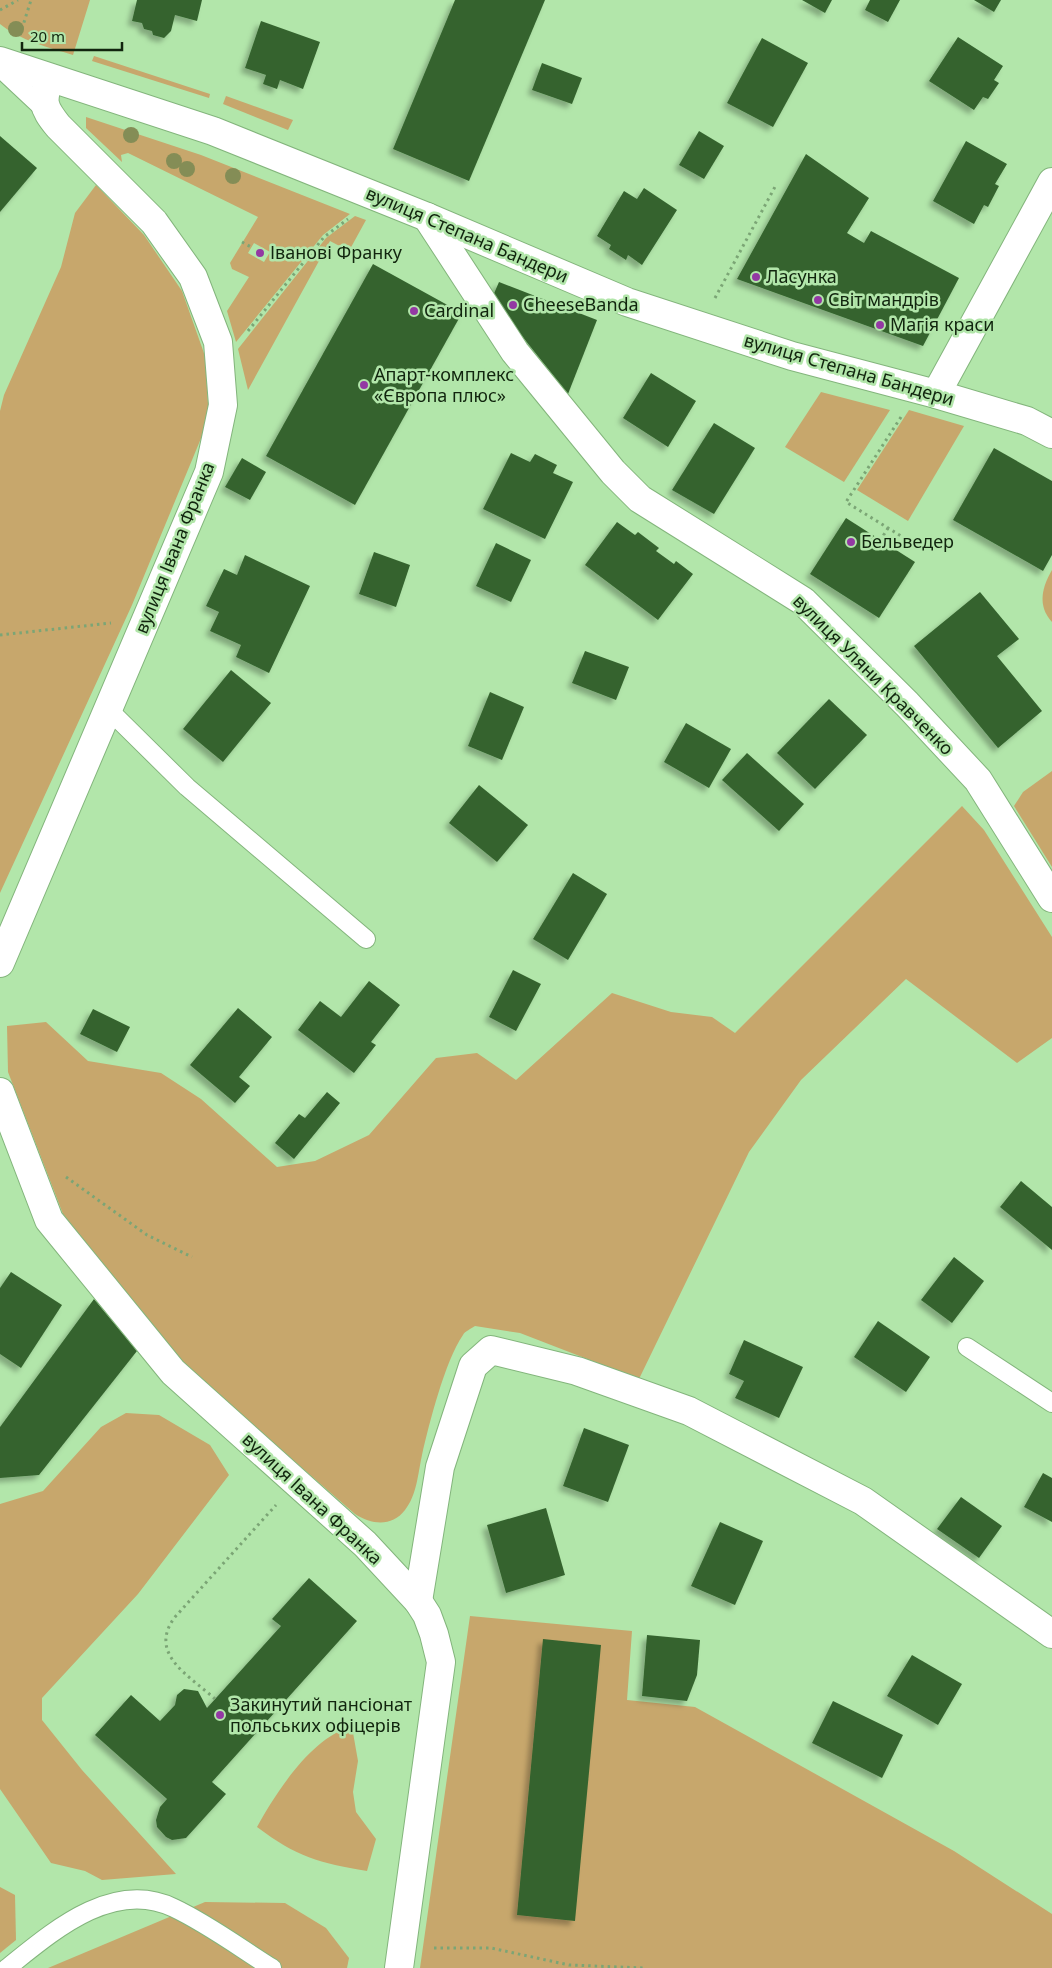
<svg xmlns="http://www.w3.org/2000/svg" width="1052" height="1968" font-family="'Noto Sans',sans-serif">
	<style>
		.green { fill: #c7a76c; fill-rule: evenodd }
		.building { fill: #35642f; filter: url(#shadow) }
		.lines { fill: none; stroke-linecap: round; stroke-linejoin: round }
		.service-casing { stroke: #83b57c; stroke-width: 20 }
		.minor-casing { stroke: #83b57c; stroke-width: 30 }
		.path { stroke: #7ba575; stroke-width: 3; stroke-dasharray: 2.5 4; stroke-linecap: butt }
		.service { stroke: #fff; stroke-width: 18 }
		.minor { stroke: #fff; stroke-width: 28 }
		.tree { fill: #848d56 }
		.poi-dot { fill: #9339a3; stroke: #b2e6aa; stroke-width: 2 }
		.labels { text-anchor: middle; stroke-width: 5; stroke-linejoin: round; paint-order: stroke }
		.street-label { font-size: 18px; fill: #11250e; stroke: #b2e6aa }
		.poi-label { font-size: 18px; fill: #11250e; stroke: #b2e6aa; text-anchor: start }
	</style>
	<defs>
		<filter id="shadow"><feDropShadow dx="-4.5" dy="4.5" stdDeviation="2.5" flood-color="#0004"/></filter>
	</defs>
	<rect width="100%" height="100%" fill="#b2e6aa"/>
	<g class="green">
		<path d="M 0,0 L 90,0 L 73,55 C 48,47 21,41 0,24 Z"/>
		<polygon points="94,56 210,94 209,98 92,61"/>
		<polygon points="226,96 293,120 288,130 223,104"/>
		<path d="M 86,117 L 201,155 L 350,214 L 323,235 L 236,342 L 227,311 L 249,277 L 232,269 L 230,263 L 258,217 L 128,153 L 121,155 L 122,162 L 86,128 ZM 254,243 L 270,252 L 264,262 L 248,253 Z"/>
		<polygon points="96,185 144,235 182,291 205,356 209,419 132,605 0,893 0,411 4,395 61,267 75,213"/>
		<polygon points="355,216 366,220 349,251 330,241 248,390 238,349 326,238"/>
		<polygon points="821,392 890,410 844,482 785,447"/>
		<polygon points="909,410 964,426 908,521 857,490"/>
		<path d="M 1052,570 L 1052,622 C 1037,606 1042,587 1052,570 Z"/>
		<polygon points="1052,771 1052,867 1014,806 1023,792"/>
		<path d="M 962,806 L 984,830 L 1052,937 L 1052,1038 L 1017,1063 L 906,979 L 801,1080 L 749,1152 L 639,1379 L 520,1333 L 475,1326 C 471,1329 465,1331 463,1335 C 445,1361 429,1424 422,1455 C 418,1473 417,1495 405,1510 C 392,1527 372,1525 355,1514 L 185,1366 L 63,1214 L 8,1072 L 7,1026 L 46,1022 L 88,1061 L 161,1073 L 201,1099 L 277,1167 L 315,1161 L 369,1135 L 436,1058 L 477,1053 L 516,1080 L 612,993 L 671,1012 L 712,1017 L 735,1033 Z"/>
		<polygon points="126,1413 159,1415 210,1445 229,1475 138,1594 42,1698 42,1720 82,1770 176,1874 102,1880 85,1871 51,1863 0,1789 0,1504 43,1491 101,1427"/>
		<polygon points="470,1616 632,1631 627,1700 695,1707 954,1851 1052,1914 1052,1968 420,1968"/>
		<path d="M 352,1727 L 358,1761 L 353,1792 L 356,1812 L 376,1839 L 367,1871 C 319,1863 297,1857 257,1827 C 275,1794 313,1735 352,1727 Z"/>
		<polygon points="0,1887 15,1895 16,1940 0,1953"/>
		<polygon points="205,1902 285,1903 326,1928 349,1958 347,1968 48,1968"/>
	</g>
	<g class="building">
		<polygon points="137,0 202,0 197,21 175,15 171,31 164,38 153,35 152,31 144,29 142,23 132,21"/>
		<polygon points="455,0 545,0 469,181 393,149"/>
		<polygon points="802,0 832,0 825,13"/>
		<polygon points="870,0 900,0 888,22 865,10"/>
		<polygon points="974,0 1001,0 994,12"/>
		<polygon points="261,21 320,42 303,89 280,80 277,89 263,84 266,75 245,68"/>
		<polygon points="958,37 1003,66 994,80 999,83 988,99 983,97 974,110 929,81"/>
		<polygon points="762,38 808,63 773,127 727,103"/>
		<polygon points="542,63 582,78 572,104 532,90"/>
		<polygon points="699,131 724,146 704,179 679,165"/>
		<polygon points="0,136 37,168 0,212"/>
		<polygon points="966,141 1007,164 995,184 999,186 988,207 984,205 974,224 933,201"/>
		<polygon points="806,154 869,198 847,233 864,243 871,231 959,278 923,346 737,279"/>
		<polygon points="644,188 677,210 642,265 628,255 626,260 609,249 611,245 597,236 624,191 637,199"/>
		<polygon points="373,264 462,313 355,505 266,456"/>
		<polygon points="499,282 597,320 568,394 492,298"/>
		<polygon points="651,373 696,401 668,447 623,418"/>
		<polygon points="714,423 755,448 714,514 672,490"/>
		<polygon points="994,448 1052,481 1052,555 1043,571 953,520"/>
		<polygon points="511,453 530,462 535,454 557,465 553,473 573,482 545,539 483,509"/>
		<polygon points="242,458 266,472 250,500 225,487"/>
		<polygon points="846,518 915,562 879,618 810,574"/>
		<polygon points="617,522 635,535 638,532 659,548 656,551 674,564 676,561 693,574 658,620 585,565"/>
		<polygon points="496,543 531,560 511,602 476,586"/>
		<polygon points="374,552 410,565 396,607 359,594"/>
		<polygon points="245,555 310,586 269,673 236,657 241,645 210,631 219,612 206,606 224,569 237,575"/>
		<polygon points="980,592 1019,639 997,656 1042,711 998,748 914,646"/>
		<polygon points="585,651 629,667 616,700 572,683"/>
		<polygon points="231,670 271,703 223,762 183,729"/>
		<polygon points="490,692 524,707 502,760 468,746"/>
		<polygon points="829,699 867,735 815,789 777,753"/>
		<polygon points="686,723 731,749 709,788 664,762"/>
		<polygon points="747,753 804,804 779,831 722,780"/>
		<polygon points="479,785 528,825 497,862 449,823"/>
		<polygon points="573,873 607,894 568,960 533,939"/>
		<polygon points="513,970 541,984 516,1031 489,1017"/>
		<polygon points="369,981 400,1005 371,1042 376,1045 354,1073 298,1030 320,1001 341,1017"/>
		<polygon points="238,1008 272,1037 239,1077 250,1086 235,1103 190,1065"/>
		<polygon points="93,1009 130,1027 117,1052 80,1034"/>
		<polygon points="327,1092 340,1103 294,1159 275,1143 299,1114 305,1118"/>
		<polygon points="1021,1181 1052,1207 1052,1250 1000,1207"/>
		<polygon points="954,1257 984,1281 952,1323 921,1300"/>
		<polygon points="11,1272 62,1305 21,1368 0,1354 0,1288"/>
		<polygon points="94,1299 137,1351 39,1475 0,1478 0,1427"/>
		<polygon points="878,1321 930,1357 906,1392 854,1357"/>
		<polygon points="744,1340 803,1367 779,1418 735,1398 744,1381 729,1374"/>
		<polygon points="584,1428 629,1445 608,1502 563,1486"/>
		<polygon points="1043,1473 1052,1478 1052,1522 1024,1507"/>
		<polygon points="961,1497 1002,1526 979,1558 937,1529"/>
		<polygon points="546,1508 565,1575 506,1593 487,1525"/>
		<polygon points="720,1522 763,1541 735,1605 691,1586"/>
		<polygon points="309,1578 357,1621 212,1782 226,1794 186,1838 172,1840 166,1837 157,1827 156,1820 160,1807 167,1799 95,1735 131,1695 160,1721 175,1705 177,1695 184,1689 198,1691 207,1708 281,1626 272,1619"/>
		<polygon points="647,1635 700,1640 697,1675 687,1701 642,1696"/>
		<polygon points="543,1639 601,1645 575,1921 517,1915"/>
		<polygon points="912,1655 962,1684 938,1725 887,1696"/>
		<polygon points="833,1701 903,1735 882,1778 812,1743"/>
	</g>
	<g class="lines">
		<g class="service-casing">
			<g id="service">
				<polyline points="0,68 48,113"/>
				<polyline points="108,709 187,787 366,939"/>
				<polyline points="967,1347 1052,1403"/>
				<path d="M 7,1968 C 52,1932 113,1878 174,1908 C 208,1924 240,1948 272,1968"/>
			</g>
		</g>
		<g class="minor-casing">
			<g id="minor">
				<polyline points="0,61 213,131 427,217 627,302 792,356 936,394 1027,421 1052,434"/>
				<polyline points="427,217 515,352 613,472 640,499 803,601 907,704 978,780 1052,898"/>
				<polyline points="936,394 1052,182"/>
				<path d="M 0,963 L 209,472 L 223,405 L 218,342 L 193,277 L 154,222 L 58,126 C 42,106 42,102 49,78"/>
				<polyline points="0,1092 49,1220 173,1372 365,1544 418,1601 427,1615 434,1634 441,1662 399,1968"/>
				<polyline points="418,1601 440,1467 473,1366 491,1350 577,1371 689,1411 863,1501 1052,1634"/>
			</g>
		</g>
		<g class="path">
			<polyline points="0,10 18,0"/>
			<polyline points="20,35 31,0"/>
			<polyline points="242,242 251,247"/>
			<polyline points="715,298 776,185"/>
			<polyline points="248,331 324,237 348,219"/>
			<polyline points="901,417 846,502 922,549"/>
			<polyline points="880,541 888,528"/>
			<polyline points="0,635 111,623"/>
			<polyline points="66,1177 147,1235 192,1257"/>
			<path d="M 215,1699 C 190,1676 147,1654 175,1617 L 276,1505"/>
			<polyline points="434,1948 491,1948 569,1965 644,1968"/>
		</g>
		<use href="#service" class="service"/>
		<use href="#minor" class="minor"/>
	</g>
	<g class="tree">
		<circle cx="16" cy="29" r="8"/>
		<circle cx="131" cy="135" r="8"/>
		<circle cx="174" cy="161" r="8"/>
		<circle cx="187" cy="169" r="8"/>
		<circle cx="233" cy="176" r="8"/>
	</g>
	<g class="poi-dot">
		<circle cx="260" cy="253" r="5"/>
		<circle cx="756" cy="277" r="5"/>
		<circle cx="818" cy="300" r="5"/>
		<circle cx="513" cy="305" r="5"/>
		<circle cx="414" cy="311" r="5"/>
		<circle cx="880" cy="325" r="5"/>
		<circle cx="364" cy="385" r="5"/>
		<circle cx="851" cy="542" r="5"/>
		<circle cx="220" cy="1715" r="5"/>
	</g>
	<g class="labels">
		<g class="street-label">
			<text transform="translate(467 235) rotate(23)" y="6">вулиця Степана Бандери</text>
			<text transform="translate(849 370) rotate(16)" y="6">вулиця Степана Бандери</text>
			<text transform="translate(175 548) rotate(-68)" y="6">вулиця Івана Франка</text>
			<text transform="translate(873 675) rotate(45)" y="6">вулиця Уляни Кравченко</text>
			<text transform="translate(312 1499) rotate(43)" y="6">вулиця Івана Франка</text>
		</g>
		<g class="poi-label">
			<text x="270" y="259">Іванові Франку</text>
			<text x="766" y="283">Ласунка</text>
			<text x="828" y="306">Світ мандрів</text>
			<text x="523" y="311">CheeseBanda</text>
			<text x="424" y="317">Cardinal</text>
			<text x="890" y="331">Магія краси</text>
			<text x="374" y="381">Апарт-комплекс<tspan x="374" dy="21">«Європа плюс»</tspan></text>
			<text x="861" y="548">Бельведер</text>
			<text x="230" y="1711">Закинутий пансіонат<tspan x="230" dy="21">польських офіцерів</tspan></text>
		</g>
	</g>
	<path d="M22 42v8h100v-8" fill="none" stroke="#11250e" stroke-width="2.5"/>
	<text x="30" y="42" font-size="15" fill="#11250e" stroke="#b2e6aa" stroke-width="4" paint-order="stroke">20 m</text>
</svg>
